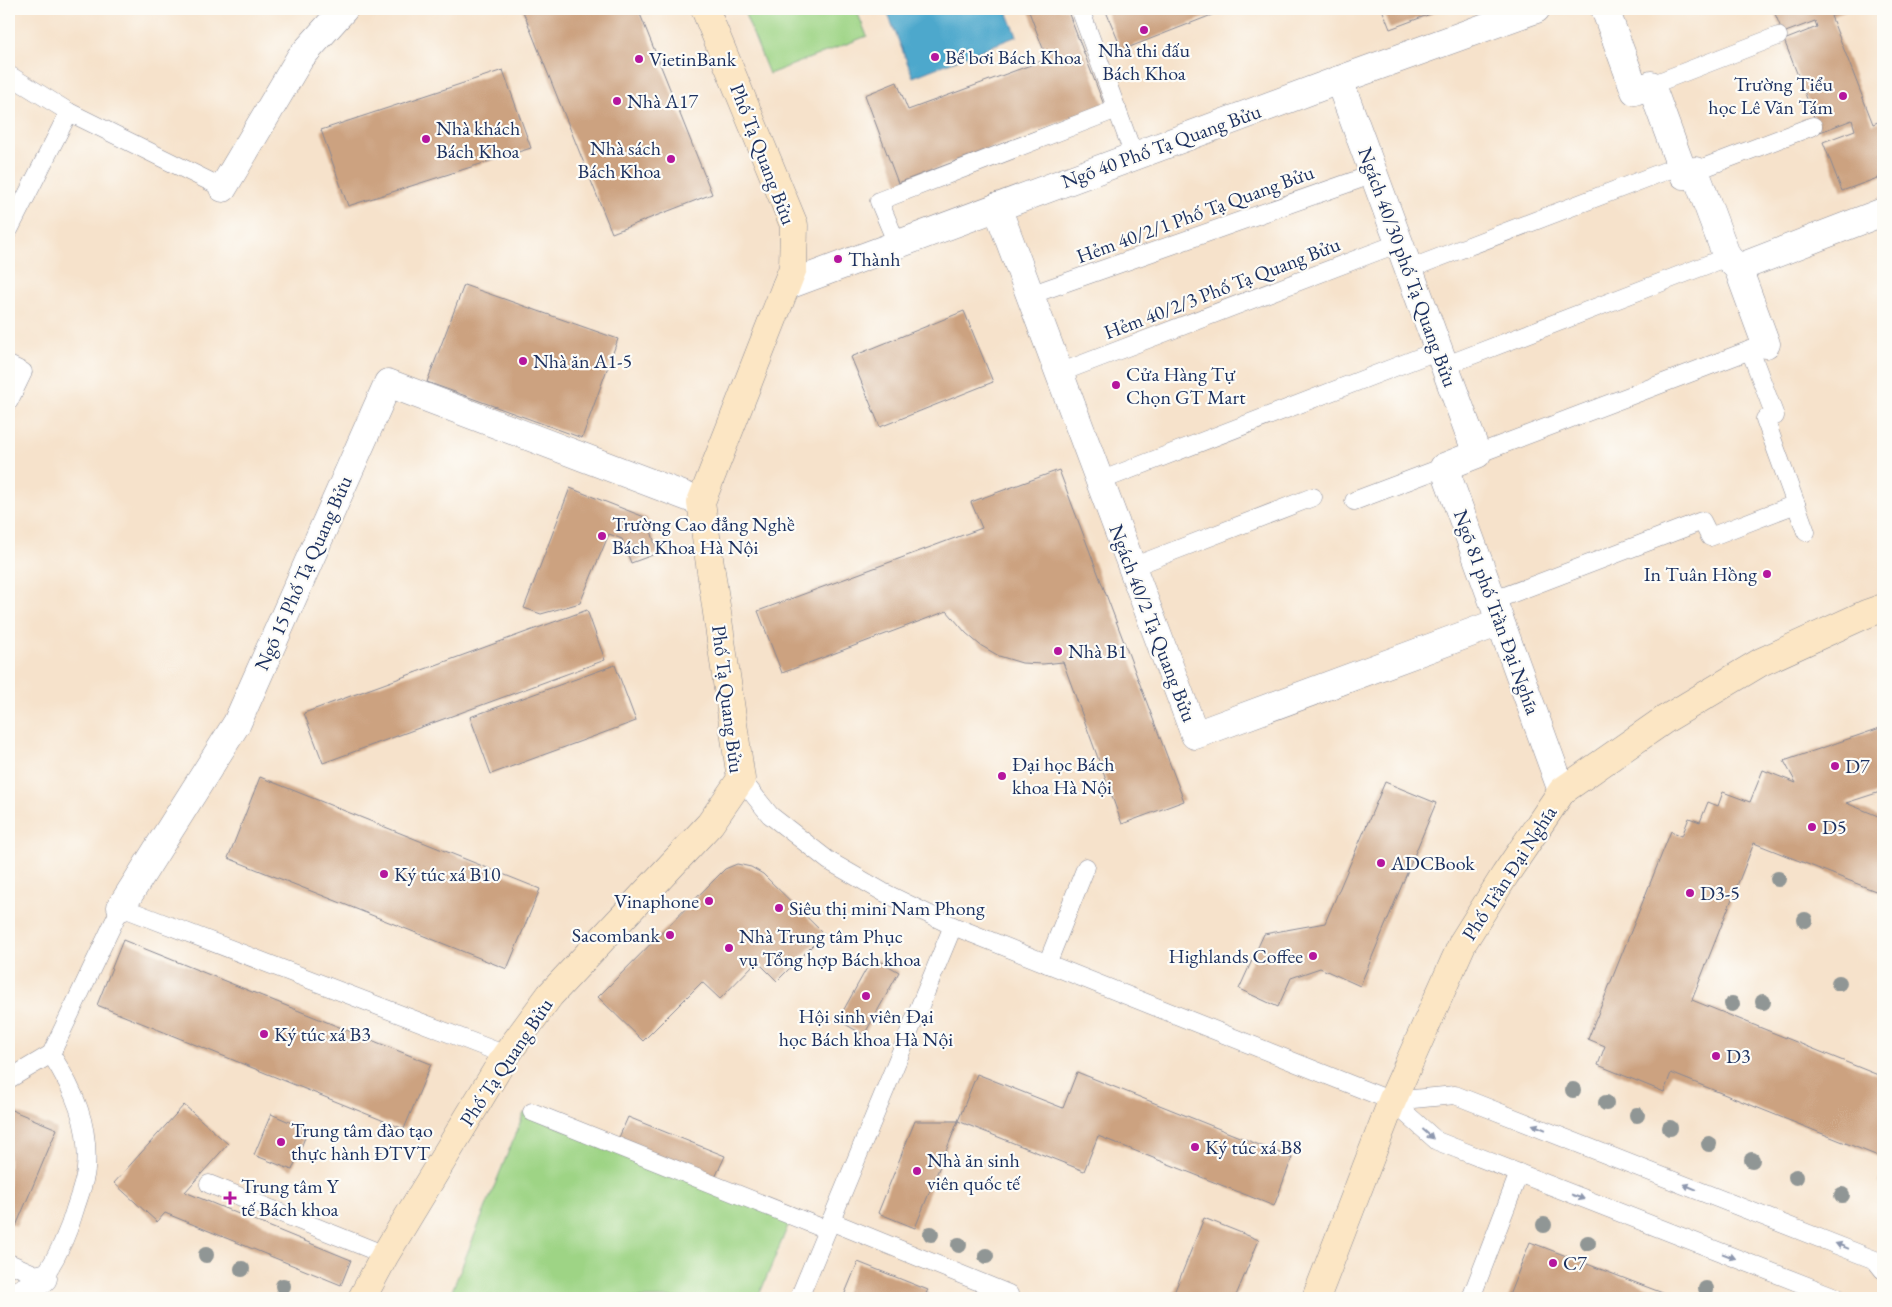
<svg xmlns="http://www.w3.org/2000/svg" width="1892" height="1307" font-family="'EB Garamond',serif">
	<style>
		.green { fill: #9ed485; stroke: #5c8272 }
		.water { fill: #4ea8cc; stroke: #346c95 }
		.building { fill: #cca280 }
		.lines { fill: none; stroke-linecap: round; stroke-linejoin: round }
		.lane-casing { stroke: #888894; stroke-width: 19 }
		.street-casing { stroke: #888894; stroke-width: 29 }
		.secondary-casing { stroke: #888894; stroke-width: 29 }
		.lane { stroke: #fff; stroke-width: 18 }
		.street { stroke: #fff; stroke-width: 28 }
		.secondary { stroke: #fce6c4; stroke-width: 28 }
		.tree { fill: #909695 }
		.oneway { fill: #8d97ae }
		.poi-dot { fill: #b5179e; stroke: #fdfcf7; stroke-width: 2 }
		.labels { text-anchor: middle; stroke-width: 4.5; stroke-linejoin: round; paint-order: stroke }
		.poi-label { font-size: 20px; fill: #1b2f5e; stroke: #fdfcf7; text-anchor: start }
		.street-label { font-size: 20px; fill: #1b2f5e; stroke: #fdfcf7 }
	</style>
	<rect width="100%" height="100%" fill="#fdfcf7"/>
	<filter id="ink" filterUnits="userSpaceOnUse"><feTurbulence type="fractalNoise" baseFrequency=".02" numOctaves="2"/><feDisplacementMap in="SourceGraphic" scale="10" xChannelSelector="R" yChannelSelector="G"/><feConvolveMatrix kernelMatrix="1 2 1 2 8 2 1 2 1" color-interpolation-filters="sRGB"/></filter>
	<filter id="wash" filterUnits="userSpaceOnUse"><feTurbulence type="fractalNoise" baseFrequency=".0096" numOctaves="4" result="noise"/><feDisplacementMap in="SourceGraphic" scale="20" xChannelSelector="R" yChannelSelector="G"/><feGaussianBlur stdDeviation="1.12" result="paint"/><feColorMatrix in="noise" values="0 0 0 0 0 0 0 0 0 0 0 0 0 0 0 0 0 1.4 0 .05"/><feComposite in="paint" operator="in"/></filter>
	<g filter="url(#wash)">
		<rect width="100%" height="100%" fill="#f6e2cb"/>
		<g class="green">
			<polygon points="743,9 856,9 867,36 769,74"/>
			<polygon points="524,1113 790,1221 758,1298 449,1298"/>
		</g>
		<polygon class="water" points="886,9 1006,9 1017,36 913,77"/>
		<g id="blocks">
			<g class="building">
				<polygon points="522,9 638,9 712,194 612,233"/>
				<polygon points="1028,9 1067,9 1104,105 898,183 865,95 897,82 908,110 1047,59"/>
				<polygon points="1105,9 1227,9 1122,50"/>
				<polygon points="1382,9 1444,9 1390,29"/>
				<polygon points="1773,9 1850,9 1831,16 1873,124 1883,120 1883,176 1842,191 1823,142 1855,130 1852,120 1820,132 1784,40 1817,27 1815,21 1783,33"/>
				<polygon points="503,70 531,148 348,206 321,130"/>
				<polygon points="464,285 618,339 582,438 427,382"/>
				<polygon points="964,311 993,382 880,427 851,357"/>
				<polygon points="1059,470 1184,801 1122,824 1063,662 1043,664 1022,663 999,656 980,645 966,633 947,611 782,673 758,611 982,528 971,502"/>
				<polygon points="570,488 647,518 658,553 631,563 622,539 609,534 580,603 541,614 524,608"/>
				<polygon points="587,610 605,660 323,763 304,713"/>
				<polygon points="615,665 636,721 491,774 470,717"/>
				<polygon points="1883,727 1883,791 1846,803 1883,818 1883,894 1754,843 1692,1000 1883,1077 1883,1158 1671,1073 1664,1092 1598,1065 1605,1046 1588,1039 1671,831 1682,836 1689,818 1700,822 1708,802 1718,806 1723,792 1750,802 1763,770 1796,783 1784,761"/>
				<polygon points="260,777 540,889 507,969 228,858"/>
				<polygon points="1385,782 1436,803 1360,986 1320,968 1291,978 1278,1007 1239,989 1264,934 1325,923"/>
				<polygon points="737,864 751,867 763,874 824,934 777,981 757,961 720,999 702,982 643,1041 598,997 725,869"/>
				<polygon points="123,940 431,1064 404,1129 97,1005"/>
				<polygon points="873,957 899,972 864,1035 838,1020"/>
				<polygon points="1077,1072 1292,1158 1274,1206 1098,1136 1084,1171 958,1121 977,1074 1063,1108"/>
				<polygon points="184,1105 228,1144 185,1192 351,1260 341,1285 165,1213 157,1222 114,1183"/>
				<polygon points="9,1109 57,1129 16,1226 9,1223"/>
				<polygon points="271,1114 308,1130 292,1170 254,1155"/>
				<polygon points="628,1117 725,1156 713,1182 617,1142"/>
				<polygon points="915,1121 958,1121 915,1228 878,1213"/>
				<polygon points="1883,1172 1883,1185 1879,1183"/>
				<polygon points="1204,1218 1259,1240 1235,1298 1172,1298"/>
				<polygon points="1530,1242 1639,1284 1676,1298 1508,1298"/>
				<polygon points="858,1262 928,1290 926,1293 938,1298 843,1298"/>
			</g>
		</g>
	</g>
	<g filter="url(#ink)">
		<use href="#blocks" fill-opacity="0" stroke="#888894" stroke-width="1"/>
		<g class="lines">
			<g class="lane-casing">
				<g id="lane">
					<polyline points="1080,9 1134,156"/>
					<polyline points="9,75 69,112 223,188"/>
					<polyline points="1651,85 1778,36"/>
					<polyline points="1695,171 1813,126"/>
					<polyline points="9,230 69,112"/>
					<polyline points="897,244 879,201 1117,109"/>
					<polyline points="1409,269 1681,165"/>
					<polyline points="1030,295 1374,174"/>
					<polyline points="1750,350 1775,416 1765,419 1806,532"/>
					<polyline points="9,365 23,372 9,401"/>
					<polyline points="1444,366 1727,257"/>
					<polyline points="1059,373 1399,243"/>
					<polyline points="1477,454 1766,344"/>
					<polyline points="1100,481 1439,350"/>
					<polyline points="1354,501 1444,467"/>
					<polyline points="1132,567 1313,497"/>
					<polyline points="1492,601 1702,521 1710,537 1796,504"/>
					<polyline points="741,779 770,815 829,861 883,892 953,926 1392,1101 1437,1141 1838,1298"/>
					<polyline points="1047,964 1086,867"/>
					<polyline points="9,1079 51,1054 121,907 506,1055"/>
					<polyline points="1392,1101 1455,1095 1875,1260 1883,1270"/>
					<polyline points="532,1112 827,1230"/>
					<polyline points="209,1184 385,1255"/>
					<polyline points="830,1221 1009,1294"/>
					<path d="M 9,1263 L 43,1278 C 58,1256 69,1231 76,1206 C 80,1194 85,1181 86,1169 C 90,1125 74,1090 51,1054"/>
					<polyline points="799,1298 953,926"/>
					<polyline points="1471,1298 1519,1173"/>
				</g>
			</g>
			<g class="street-casing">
				<g id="street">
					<polyline points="1605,9 1635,91 1651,85 1684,175 1695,171 1727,257 1738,268 1766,344"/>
					<polyline points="1339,80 1477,454 1444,467 1562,791"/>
					<polyline points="223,188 300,58 344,9"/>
					<polyline points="997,207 1195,735 1500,622"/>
					<polyline points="1738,268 1883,212"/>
					<polyline points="786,286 1339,80 1536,9"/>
					<polyline points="121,907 237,723 388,383 701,502"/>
					<polyline points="11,1298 28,1290 43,1278"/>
				</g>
			</g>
			<g class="secondary-casing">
				<g id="secondary">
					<polyline points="362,1298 385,1255 506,1055 550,995 710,824 741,779 701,502 793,268 794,225 705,9"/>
					<polyline points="1316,1298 1392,1101 1463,942 1505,875 1562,791 1664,720 1761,662 1866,614 1883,608"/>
				</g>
			</g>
			<use href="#lane" class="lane"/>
			<use href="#street" class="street"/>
			<use href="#secondary" class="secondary"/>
		</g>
		<g class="tree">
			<circle cx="1778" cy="879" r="8"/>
			<circle cx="1805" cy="920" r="8"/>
			<circle cx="1839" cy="983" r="8"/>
			<circle cx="1763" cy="1002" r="8"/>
			<circle cx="1732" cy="1004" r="8"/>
			<circle cx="1573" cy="1090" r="8"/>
			<circle cx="1606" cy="1103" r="8"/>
			<circle cx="1637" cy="1115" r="8"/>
			<circle cx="1670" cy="1128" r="8"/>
			<circle cx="1709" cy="1144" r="8"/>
			<circle cx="1752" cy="1160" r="8"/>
			<circle cx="1796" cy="1177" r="8"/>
			<circle cx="1842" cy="1195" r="8"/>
			<circle cx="1544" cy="1225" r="8"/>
			<circle cx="931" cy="1234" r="8"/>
			<circle cx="1588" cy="1243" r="8"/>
			<circle cx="959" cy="1245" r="8"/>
			<circle cx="206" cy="1255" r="8"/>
			<circle cx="986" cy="1256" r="8"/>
			<circle cx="242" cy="1269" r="8"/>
			<circle cx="283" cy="1286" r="8"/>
			<circle cx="1706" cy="1289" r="8"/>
		</g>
		<defs><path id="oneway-solid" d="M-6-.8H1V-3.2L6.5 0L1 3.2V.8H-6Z" transform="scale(1.25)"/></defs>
		<g class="oneway">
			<use href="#oneway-solid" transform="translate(1539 1127) rotate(-158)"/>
			<use href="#oneway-solid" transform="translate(1428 1134) rotate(42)"/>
			<use href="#oneway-solid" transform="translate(1690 1187) rotate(-158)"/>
			<use href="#oneway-solid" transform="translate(1578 1197) rotate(21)"/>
			<use href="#oneway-solid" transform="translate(1842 1246) rotate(-158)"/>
			<use href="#oneway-solid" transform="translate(1729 1256) rotate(21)"/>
		</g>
	</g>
	<g class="poi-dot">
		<circle cx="1144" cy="30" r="5"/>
		<circle cx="935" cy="57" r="5"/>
		<circle cx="639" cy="59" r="5"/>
		<circle cx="1843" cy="96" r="5"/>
		<circle cx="617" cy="101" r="5"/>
		<circle cx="426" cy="139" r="5"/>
		<circle cx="671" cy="159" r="5"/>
		<circle cx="838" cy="259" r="5"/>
		<circle cx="523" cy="361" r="5"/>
		<circle cx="1116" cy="385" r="5"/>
		<circle cx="602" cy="536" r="5"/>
		<circle cx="1767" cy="574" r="5"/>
		<circle cx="1058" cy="651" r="5"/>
		<circle cx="1835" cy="766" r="5"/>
		<circle cx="1002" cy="776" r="5"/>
		<circle cx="1812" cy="827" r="5"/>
		<circle cx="1381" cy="863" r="5"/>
		<circle cx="384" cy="874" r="5"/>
		<circle cx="1690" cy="893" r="5"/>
		<circle cx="709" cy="901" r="5"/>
		<circle cx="779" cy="908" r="5"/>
		<circle cx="670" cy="935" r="5"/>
		<circle cx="729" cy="948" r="5"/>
		<circle cx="1313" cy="956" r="5"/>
		<circle cx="866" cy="996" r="5"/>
		<circle cx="264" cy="1034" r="5"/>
		<circle cx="1716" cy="1056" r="5"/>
		<circle cx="281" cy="1142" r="5"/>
		<circle cx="1195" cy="1147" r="5"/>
		<circle cx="917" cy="1171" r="5"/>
		<path d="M227.5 1190.5h5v5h5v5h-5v5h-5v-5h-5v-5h5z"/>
		<circle cx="1553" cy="1263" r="5"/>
	</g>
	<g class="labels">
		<g class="poi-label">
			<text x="1144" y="57" text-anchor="middle">Nhà thi đấu<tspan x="1144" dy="23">Bách Khoa</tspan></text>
			<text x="945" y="64">Bể bơi Bách Khoa</text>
			<text x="649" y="66">VietinBank</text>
			<text x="1833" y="91" text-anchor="end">Trường Tiểu<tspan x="1833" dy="23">học Lê Văn Tám</tspan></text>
			<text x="627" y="108">Nhà A17</text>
			<text x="436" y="135">Nhà khách<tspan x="436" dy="23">Bách Khoa</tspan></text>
			<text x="661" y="155" text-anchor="end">Nhà sách<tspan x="661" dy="23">Bách Khoa</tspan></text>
			<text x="848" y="266">Thành</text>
			<text x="533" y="368">Nhà ăn A1-5</text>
			<text x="1126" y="381">Cửa Hàng Tự<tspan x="1126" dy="23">Chọn GT Mart</tspan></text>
			<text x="612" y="531">Trường Cao đẳng Nghề<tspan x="612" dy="23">Bách Khoa Hà Nội</tspan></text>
			<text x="1757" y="581" text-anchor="end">In Tuân Hồng</text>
			<text x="1068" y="658">Nhà B1</text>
			<text x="1012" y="771">Đại học Bách<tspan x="1012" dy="23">khoa Hà Nội</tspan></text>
			<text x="1845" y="773">D7</text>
			<text x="1822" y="834">D5</text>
			<text x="1391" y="870">ADCBook</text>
			<text x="394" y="881">Ký túc xá B10</text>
			<text x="1700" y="900">D3-5</text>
			<text x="699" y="908" text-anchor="end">Vinaphone</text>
			<text x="789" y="915">Siêu thị mini Nam Phong</text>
			<text x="660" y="942" text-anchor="end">Sacombank</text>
			<text x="739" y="943">Nhà Trung tâm Phục<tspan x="739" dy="23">vụ Tổng hợp Bách khoa</tspan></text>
			<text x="1303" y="963" text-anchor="end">Highlands Coffee</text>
			<text x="866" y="1023" text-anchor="middle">Hội sinh viên Đại<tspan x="866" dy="23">học Bách khoa Hà Nội</tspan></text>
			<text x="274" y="1041">Ký túc xá B3</text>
			<text x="1726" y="1063">D3</text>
			<text x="291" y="1137">Trung tâm đào tạo<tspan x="291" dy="23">thực hành ĐTVT</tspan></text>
			<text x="1205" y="1154">Ký túc xá B8</text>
			<text x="927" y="1167">Nhà ăn sinh<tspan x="927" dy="23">viên quốc tế</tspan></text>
			<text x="241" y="1193">Trung tâm Y<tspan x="241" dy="23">tế Bách khoa</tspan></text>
			<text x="1563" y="1270">C7</text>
		</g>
		<g class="street-label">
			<text transform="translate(1161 146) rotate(-20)" y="7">Ngõ 40 Phố Tạ Quang Bửu</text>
			<text transform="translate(763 154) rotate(69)" y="7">Phố Tạ Quang Bửu</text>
			<text transform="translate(1195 214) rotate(-20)" y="7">Hẻm 40/2/1 Phố Tạ Quang Bửu</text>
			<text transform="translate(1408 267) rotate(70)" y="7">Ngách 40/30 phố Tạ Quang Bửu</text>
			<text transform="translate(1222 288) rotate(-21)" y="7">Hẻm 40/2/3 Phố Tạ Quang Bửu</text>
			<text transform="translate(303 573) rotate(-66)" y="7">Ngõ 15 Phố Tạ Quang Bửu</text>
			<text transform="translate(1497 612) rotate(70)" y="7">Ngõ 81 phố Trần Đại Nghĩa</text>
			<text transform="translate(1153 623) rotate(69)" y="7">Ngách 40/2 Tạ Quang Bửu</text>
			<text transform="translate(728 699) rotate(83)" y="7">Phố Tạ Quang Bửu</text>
			<text transform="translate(1509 873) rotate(-57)" y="7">Phố Trần Đại Nghĩa</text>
			<text transform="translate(506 1062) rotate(-56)" y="7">Phố Tạ Quang Bửu</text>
		</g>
	</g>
	<rect width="1892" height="1307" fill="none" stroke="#fdfcf7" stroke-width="30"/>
</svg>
